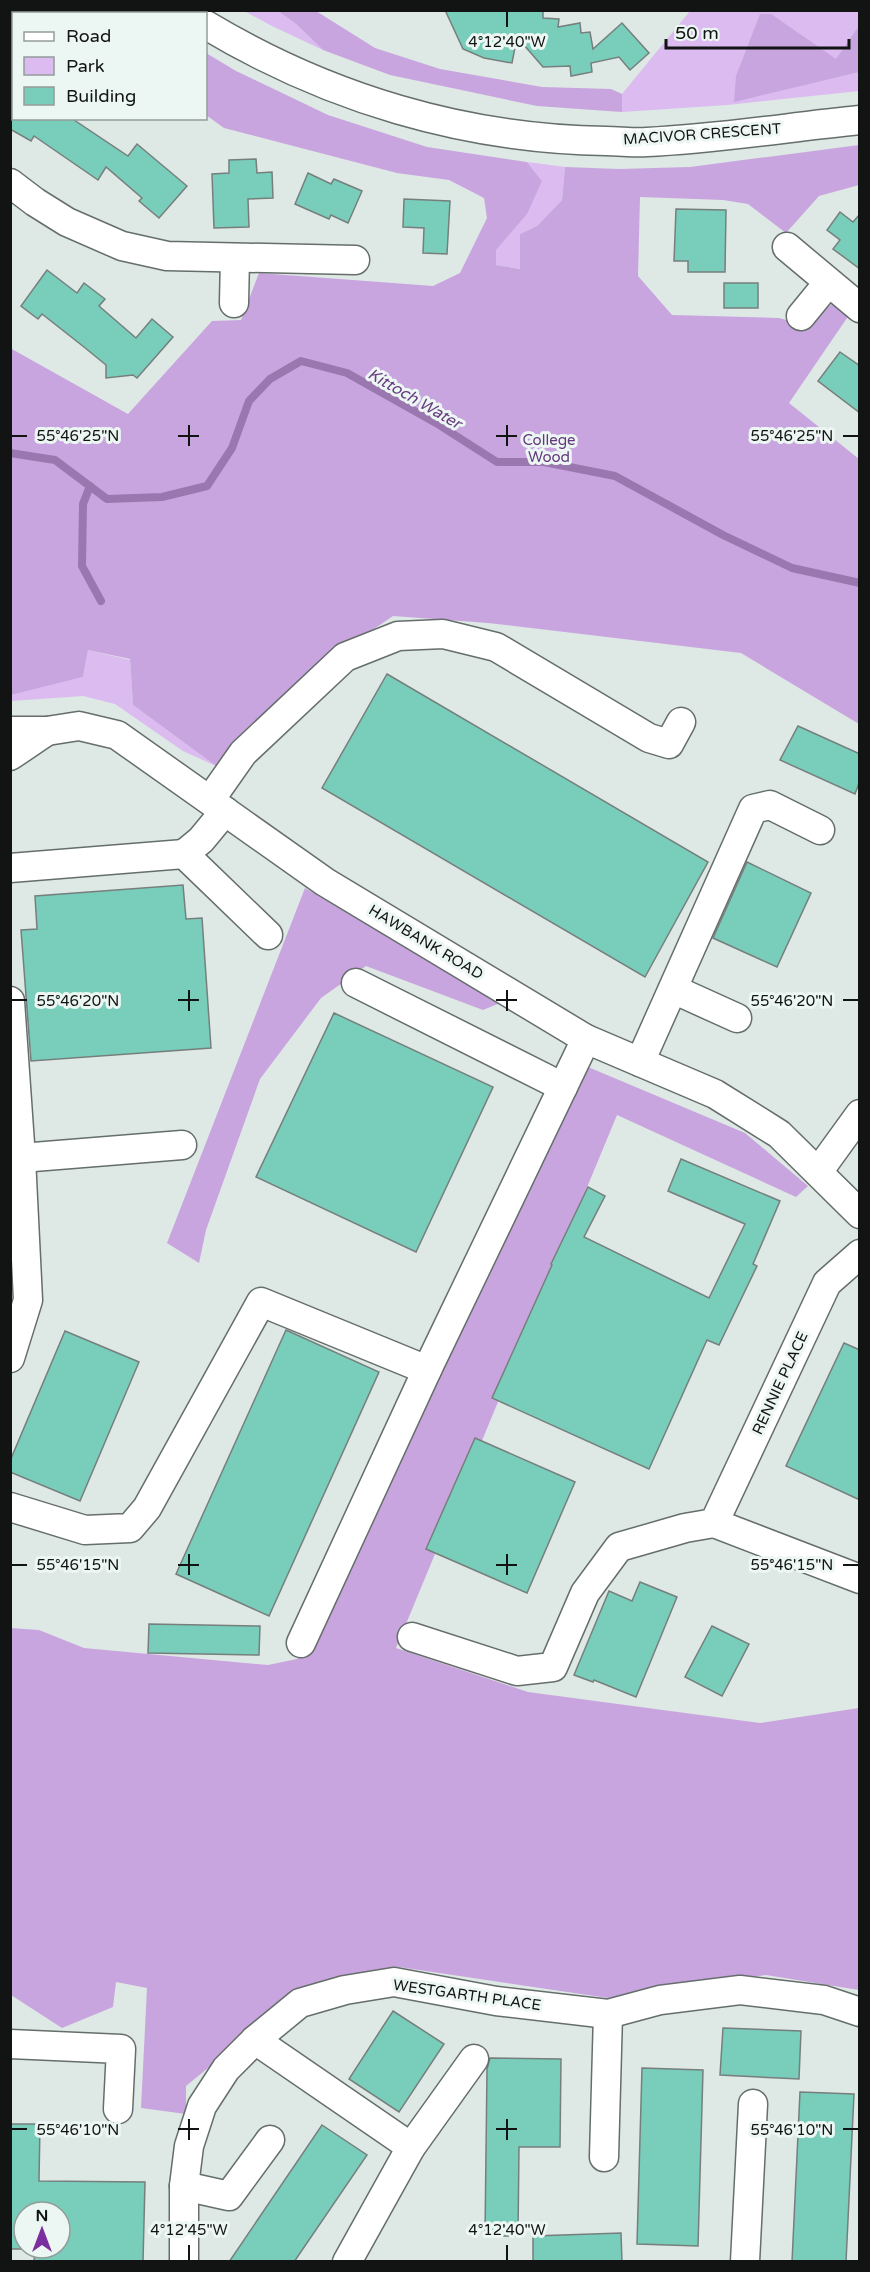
<svg xmlns="http://www.w3.org/2000/svg" width="870" height="2272" font-family="'Varela Round',sans-serif">
	<style>
		.green { fill: #dbbbf0 }
		.forest { fill: #c9a5df }
		.lines { fill: none; stroke-linecap: round; stroke-linejoin: round }
		.stream { stroke: #9a78af; stroke-width: 8 }
		.building { fill: #78ceba; stroke: #767f7d; stroke-width: 1.5; fill-rule: evenodd }
		.minor-casing { stroke: #656e6b; stroke-width: 31 }
		.minor { stroke: #fff; stroke-width: 28 }
		.ticks { fill: none; stroke: #111413; stroke-width: 2 }
		.labels { text-anchor: middle; stroke-width: 6; stroke-linejoin: round; paint-order: stroke }
		.street-label { font-size: 15px; fill: #111413; stroke: #ecf6f3 }
		.park-label { font-size: 15px; fill: #64387c; stroke: #ecf6f3 }
		.water-label { font-size: 16px; font-style: italic; fill: #673b80; stroke: #ecf6f3 }
		.ticks-label { font-size: 15px; text-anchor: middle; fill: #111413; stroke: #ecf6f3; stroke-width: 6; stroke-linejoin: round; paint-order: stroke }
	</style>
	<rect width="100%" height="100%" fill="#dee8e5"/>
	<g class="green">
		<polygon points="244,11 278,11 296,24 323,50 272,26"/>
		<polygon points="690,11 859,11 859,91 727,105 622,112 622,94"/>
		<polygon points="527,162 565,167 562,200 537,226 520,234 521,269 496,265 496,249 510,233 542,181"/>
		<polygon points="88,650 130,660 133,705 216,766 183,751 115,704 83,696 11,701 10,695 83,677"/>
	</g>
	<g class="forest">
		<polygon points="135,11 139,13 48,14 43,11"/>
		<polygon points="278,11 316,11 375,48 440,69 542,87 611,89 622,94 622,112 537,106 390,75 323,50 296,24"/>
		<polygon points="760,14 771,14 836,59 859,26 859,72 734,102 736,76"/>
		<polygon points="206,53 236,71 328,115 427,147 527,162 542,181 527,214 496,250 496,265 520,269 520,234 537,226 562,200 565,167 619,169 690,167 859,145 859,185 819,196 786,233 748,204 723,200 640,197 638,276 672,315 779,318 802,324 834,303 849,315 789,403 859,459 859,724 741,653 488,623 393,616 313,670 216,766 133,705 130,659 88,650 83,677 11,695 10,348 128,414 212,321 241,320 259,273 433,286 460,273 487,218 484,198 449,180 397,173 224,128 206,115"/>
		<polygon points="305,888 500,1003 483,1010 366,966 321,998 260,1079 206,1230 199,1263 167,1243"/>
		<polygon points="588,1067 745,1133 808,1186 796,1197 617,1115 396,1648 528,1692 760,1723 859,1708 859,1990 766,1975 608,1998 399,1967 302,1991 186,2086 186,2114 141,2108 147,1988 116,1982 113,2007 62,2028 11,1995 10,1628 39,1630 84,1648 268,1665 297,1659 563,1087"/>
	</g>
	<g class="lines">
		<g class="stream">
			<polyline points="10,453 55,460 107,499 162,497 207,486 232,448 249,401 270,379 301,361 347,373 436,423 497,462 544,462 615,476 723,535 792,568 860,583"/>
			<polyline points="90,486 83,504 82,566 101,601"/>
		</g>
	</g>
	<g class="building">
		<polygon points="445,10 543,10 543,18 559,19 558,27 580,23 581,33 590,32 593,49 622,23 649,53 630,70 619,57 591,63 592,72 571,76 570,66 543,67 517,37 512,63 484,58 463,49"/>
		<polygon points="10,118 71,118 128,156 137,144 187,186 159,218 139,201 142,198 106,167 98,180 34,136 31,141 10,129"/>
		<polygon points="256,159 257,173 272,172 273,198 248,199 249,227 214,228 212,174 229,173 229,160"/>
		<polygon points="308,173 331,184 334,179 362,191 348,223 331,215 329,219 295,204"/>
		<polygon points="404,199 450,201 447,254 423,253 424,228 403,227"/>
		<polygon points="676,209 726,210 725,272 688,272 688,261 674,261"/>
		<polygon points="840,212 853,222 860,214 860,269 833,249 840,240 827,230"/>
		<polygon points="47,270 77,293 84,283 105,299 99,306 136,338 152,319 173,337 137,378 133,375 106,378 106,365 84,347 42,314 38,319 21,306"/>
		<rect x="724" y="283" width="34" height="25"/>
		<polygon points="840,352 860,366 860,413 818,381"/>
		<polygon points="387,674 708,862 645,977 322,788"/>
		<polygon points="798,726 860,754 860,780 855,794 780,760"/>
		<polygon points="747,862 811,893 777,967 713,938"/>
		<polygon points="183,885 186,919 202,918 211,1048 31,1061 21,930 37,929 35,896"/>
		<polygon points="334,1013 493,1087 416,1252 256,1177"/>
		<polygon points="681,1159 780,1201 753,1264 757,1266 719,1345 707,1340 649,1469 492,1398 552,1265 551,1264 588,1187 605,1196 584,1237 709,1298 745,1224 668,1191"/>
		<polygon points="286,1330 379,1372 269,1616 176,1574"/>
		<polygon points="65,1331 139,1362 80,1501 10,1472 10,1461"/>
		<polygon points="844,1343 860,1350 860,1500 786,1466"/>
		<polygon points="475,1438 575,1482 527,1593 426,1549"/>
		<polygon points="640,1582 677,1597 636,1697 594,1680 593,1682 574,1675 609,1591 632,1601"/>
		<polygon points="149,1624 260,1626 259,1655 148,1653"/>
		<polygon points="712,1626 749,1644 722,1696 685,1677"/>
		<polygon points="393,2011 444,2044 399,2112 349,2079"/>
		<polygon points="723,2028 801,2031 799,2079 720,2075"/>
		<polygon points="490,2058 561,2059 560,2147 519,2147 518,2236 485,2236 487,2069"/>
		<polygon points="642,2068 703,2070 698,2246 637,2244"/>
		<polygon points="800,2092 854,2094 846,2262 792,2262"/>
		<path d="M 10,2124 L 40,2124 L 39,2181 L 145,2182 L 143,2262 L 34,2262 L 35,2249 L 10,2249 ZM 24,2212 L 60,2212 L 60,2248 L 24,2248 Z"/>
		<polygon points="322,2125 367,2155 294,2262 229,2262"/>
		<polygon points="621,2233 622,2262 533,2262 533,2236"/>
	</g>
	<g class="lines">
		<g class="minor-casing">
			<g id="minor">
				<path d="M 206,25 C 328,98 464,139 606,141 C 620,141 634,143 647,142 C 718,139 789,127 860,120"/>
				<polyline points="10,183 35,202 67,222 122,246 167,256 355,260"/>
				<polyline points="787,247 860,308"/>
				<polyline points="234,303 235,258"/>
				<polyline points="801,316 828,283"/>
				<polyline points="10,731 47,731 79,726 117,735 325,882 586,1039 715,1094 779,1134 860,1214"/>
				<polyline points="10,756 47,731"/>
				<polyline points="210,800 243,753 345,657 398,636 443,634 496,647 649,738 669,744 681,722"/>
				<polyline points="184,854 201,840 225,811"/>
				<polyline points="10,868 184,854 268,935"/>
				<polyline points="356,983 563,1087"/>
				<polyline points="673,989 737,1018"/>
				<polyline points="10,1001 21,1158 28,1300 10,1358"/>
				<polyline points="640,1062 753,809 770,805 820,830"/>
				<polyline points="21,1158 182,1145"/>
				<polyline points="818,1172 860,1114"/>
				<polyline points="10,1507 85,1530 130,1528 147,1508 261,1302 427,1370"/>
				<polyline points="714,1523 860,1579"/>
				<polyline points="412,1637 517,1671 553,1667 585,1593 619,1547 685,1528 714,1523 827,1283 860,1254"/>
				<polyline points="301,1643 427,1370 586,1039"/>
				<polyline points="255,2040 411,2147"/>
				<polyline points="10,2044 121,2049 118,2109"/>
				<polyline points="604,2157 608,2014"/>
				<polyline points="184,2186 229,2196 270,2140"/>
				<polyline points="184,2262 184,2186 189,2146 202,2106 226,2069 255,2040 300,2003 345,1990 394,1982 496,2001 608,2014 660,2000 740,1990 824,2000 860,2012"/>
				<polyline points="347,2262 411,2147 474,2059"/>
				<polyline points="745,2262 753,2104"/>
			</g>
		</g>
		<use href="#minor" class="minor"/>
	</g>
	<path class="ticks" d="M 507,12 L 507,27M 189,425 L 189,446M 507,425 L 507,446M 12,436 L 27,436M 178,436 L 199,436M 496,436 L 517,436M 843,436 L 858,436M 189,990 L 189,1011M 507,990 L 507,1011M 12,1000 L 27,1000M 178,1000 L 199,1000M 496,1000 L 517,1000M 843,1000 L 858,1000M 189,1554 L 189,1575M 507,1554 L 507,1575M 12,1565 L 27,1565M 178,1565 L 199,1565M 496,1565 L 517,1565M 843,1565 L 858,1565M 189,2119 L 189,2140M 507,2119 L 507,2140M 12,2129 L 27,2129M 178,2129 L 199,2129M 496,2129 L 517,2129M 843,2129 L 858,2129M 189,2245 L 189,2260M 507,2245 L 507,2260"/>
	<g class="labels">
		<g class="street-label">
			<text transform="translate(702 134) rotate(-4)" y="5">MACIVOR CRESCENT</text>
			<text transform="translate(426 942) rotate(31)" y="5">HAWBANK ROAD</text>
			<text transform="translate(780 1383) rotate(-65)" y="5">RENNIE PLACE</text>
			<text transform="translate(467 1995) rotate(8)" y="5">WESTGARTH PLACE</text>
		</g>
		<g class="park-label">
			<text x="549" y="445">College<tspan x="549" dy="17">Wood</tspan></text>
		</g>
		<g class="water-label">
			<text transform="translate(415 398) rotate(30)" y="6">Kittoch Water</text>
		</g>
	</g>
	<g class="ticks-label">
		<text x="507" y="47">4°12'40"W</text>
		<text x="78" y="441">55°46'25"N</text>
		<text x="792" y="441">55°46'25"N</text>
		<text x="78" y="1006">55°46'20"N</text>
		<text x="792" y="1006">55°46'20"N</text>
		<text x="78" y="1570">55°46'15"N</text>
		<text x="792" y="1570">55°46'15"N</text>
		<text x="78" y="2135">55°46'10"N</text>
		<text x="792" y="2135">55°46'10"N</text>
		<text x="189" y="2235">4°12'45"W</text>
		<text x="507" y="2235">4°12'40"W</text>
	</g>
	<rect width="870" height="2272" fill="none" stroke="#111413" stroke-width="24"/>
	<rect x="12" y="12" width="195" height="108" fill="#ecf6f3" stroke="#949c99" stroke-width="1.5"/>
	<rect x="24" y="32" width="30" height="9" fill="#ffffff" stroke="#949c99" stroke-width="1.5"/>
	<text x="66" y="42" font-size="18" fill="#111413">Road</text>
	<rect x="24" y="57" width="30" height="18" fill="#dbbbf0" stroke="#949c99" stroke-width="1.5"/>
	<text x="66" y="72" font-size="18" fill="#111413">Park</text>
	<rect x="24" y="87" width="30" height="18" fill="#78ceba" stroke="#949c99" stroke-width="1.5"/>
	<text x="66" y="102" font-size="18" fill="#111413">Building</text>
	<g transform="translate(42 2230)"><circle r="28" fill="#ecf6f3" stroke="#949c99" stroke-width="1.5"/>
	<path d="M0-4.5L10 22L0 15L-10 22Z" fill="#7a2e9f"/>
	<text y="-9" font-size="16" font-weight="bold" text-anchor="middle" fill="#111413">N</text>
	</g>
	<path d="M666 39v9h183v-9" fill="none" stroke="#111413" stroke-width="3"/>
	<text x="675" y="39" font-size="18" fill="#111413" stroke="#ecf6f3" stroke-width="4.5" paint-order="stroke">50 m</text>
</svg>
